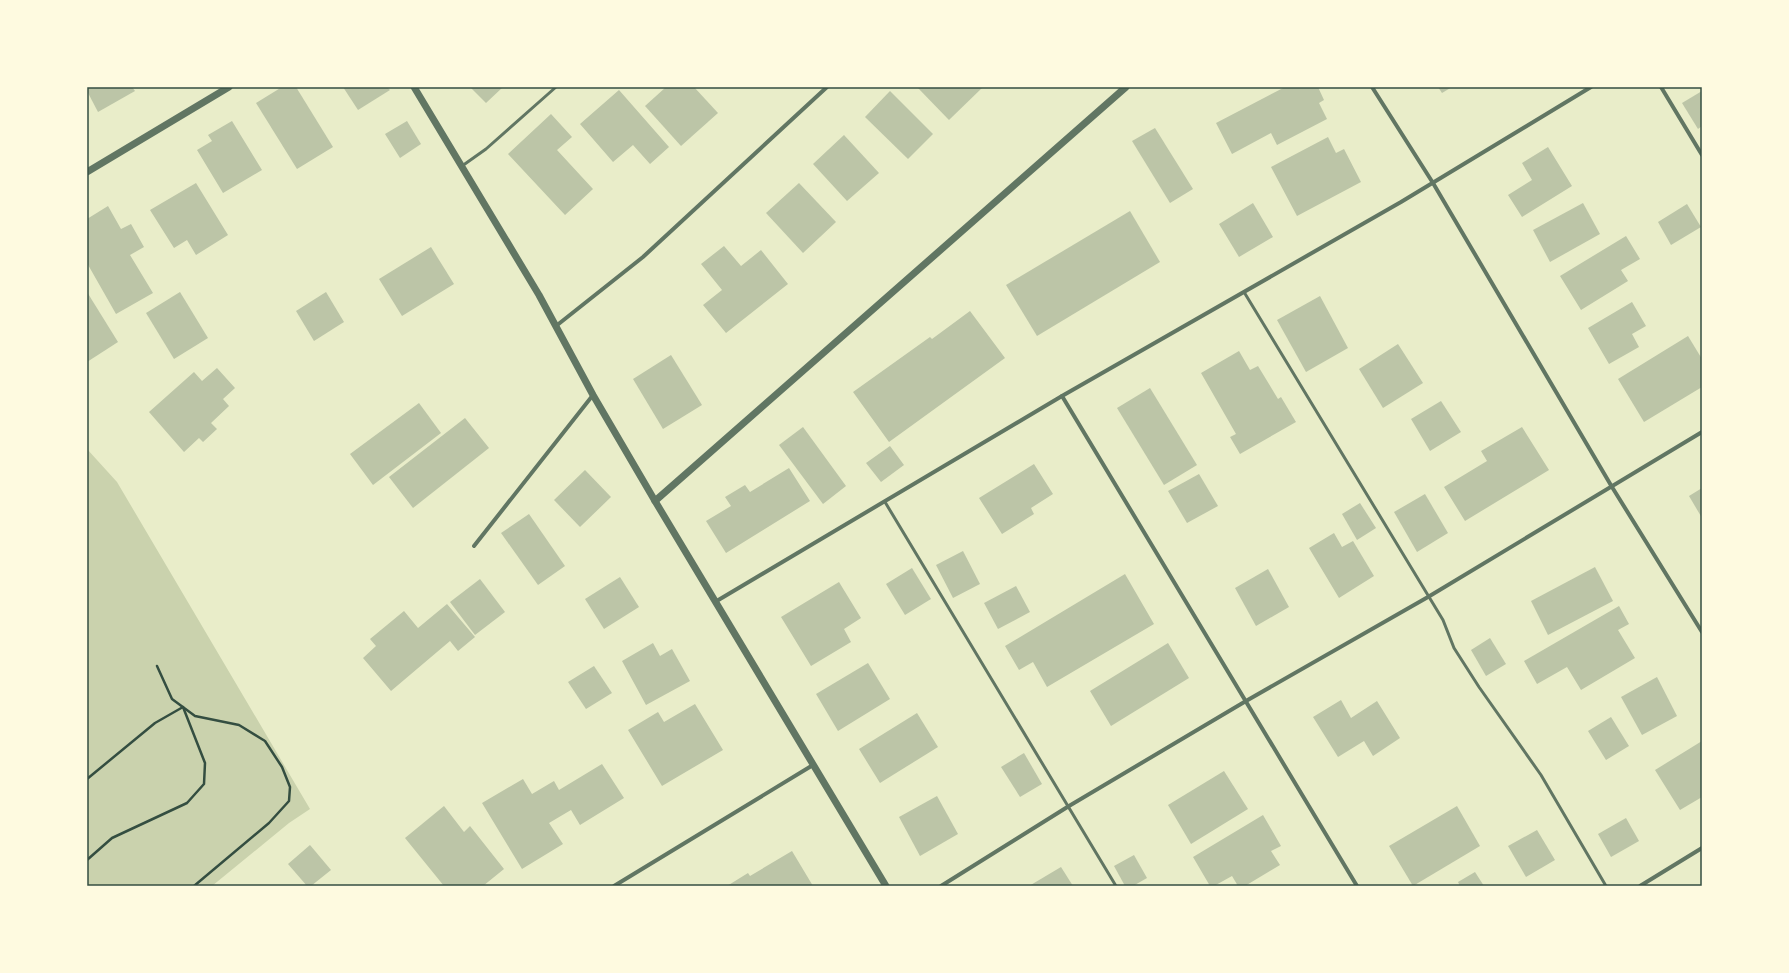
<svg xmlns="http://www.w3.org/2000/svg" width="1789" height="973" font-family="'Zilla Slab',serif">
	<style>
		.green { fill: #cad2ad }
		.building { fill: #bcc5a7 }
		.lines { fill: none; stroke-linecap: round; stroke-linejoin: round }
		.path { stroke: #344e41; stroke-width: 2.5 }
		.service { stroke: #617663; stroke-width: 3 }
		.minor { stroke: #617663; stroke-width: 4 }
		.tertiary { stroke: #617663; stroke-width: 7 }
		.neatline { fill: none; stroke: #344e41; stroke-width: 1.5 }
	</style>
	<rect width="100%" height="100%" fill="#e9edc9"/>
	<polygon class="green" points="87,449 117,482 310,809 289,823 212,886 87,886"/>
	<g class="building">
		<polygon points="87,87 132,87 135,91 98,112 87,91"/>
		<polygon points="282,87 296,87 333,147 297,169 256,103"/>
		<polygon points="343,87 387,87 390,90 358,110"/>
		<polygon points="470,87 503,87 486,103"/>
		<polygon points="666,87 694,87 718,113 681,146 645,106"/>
		<polygon points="917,87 983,87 949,120"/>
		<polygon points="1285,87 1318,87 1324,100 1319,103 1327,119 1277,145 1271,133 1232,154 1216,123"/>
		<polygon points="1438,87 1452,87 1442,93"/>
		<polygon points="619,90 669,147 650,164 633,145 613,162 580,124"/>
		<polygon points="890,91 933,134 908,159 865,117"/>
		<polygon points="1702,91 1702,126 1698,129 1682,103"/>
		<polygon points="551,114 572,137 557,150 593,189 565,215 508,154"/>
		<polygon points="232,121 262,170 223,193 197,150 212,141 208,135"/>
		<polygon points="407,121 421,144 400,158 385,134"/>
		<polygon points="1155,128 1193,189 1170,203 1132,141"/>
		<polygon points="844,135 879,173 847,201 813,164"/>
		<polygon points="1328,137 1336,153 1344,149 1361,182 1297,216 1271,167"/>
		<polygon points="1548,147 1572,186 1522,217 1508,195 1532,180 1522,163"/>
		<polygon points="196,183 228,235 196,255 187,240 174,248 150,210"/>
		<polygon points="799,183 836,222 803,253 766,213"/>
		<polygon points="1253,203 1273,237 1239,257 1219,224"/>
		<polygon points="1583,203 1600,234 1550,262 1533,230"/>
		<polygon points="1687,204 1701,227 1671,245 1658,222"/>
		<polygon points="108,206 121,229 131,224 144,247 130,255 153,293 116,314 87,263 87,219"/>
		<polygon points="1130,211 1160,262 1037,336 1006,285"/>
		<polygon points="1626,236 1640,259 1621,270 1628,281 1581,310 1560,276"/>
		<polygon points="724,246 741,266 761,250 788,284 726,333 703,305 722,290 701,264"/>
		<polygon points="431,247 454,284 402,316 379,279"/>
		<polygon points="87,292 118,342 87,362"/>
		<polygon points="180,292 208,338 174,359 146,313"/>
		<polygon points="326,292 344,322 314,341 296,311"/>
		<polygon points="1320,296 1348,348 1306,372 1277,320"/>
		<polygon points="1632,302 1646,326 1632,334 1639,347 1609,364 1588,328"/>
		<polygon points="970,311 1005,358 889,442 853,392 930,337 932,339"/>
		<polygon points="1688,336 1702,359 1702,387 1644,422 1618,379"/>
		<polygon points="1398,344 1423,383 1383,408 1359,369"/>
		<polygon points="1239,351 1250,370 1258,366 1278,399 1281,397 1296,422 1240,454 1230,437 1236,434 1201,373"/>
		<polygon points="671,355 702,405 663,429 633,379"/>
		<polygon points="217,368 235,388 223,399 229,406 211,423 217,429 203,442 199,438 184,452 149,412 194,372 202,381"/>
		<polygon points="1150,388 1197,465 1164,485 1117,408"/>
		<polygon points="1441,401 1461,432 1430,451 1411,419"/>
		<polygon points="419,403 441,433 373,485 350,454"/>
		<polygon points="465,418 489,448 413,508 389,477"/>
		<polygon points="803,427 846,486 823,504 779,445"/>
		<polygon points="1522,427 1549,470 1465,521 1444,487 1487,461 1481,451"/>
		<polygon points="890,446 904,465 881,482 866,463"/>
		<polygon points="1034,464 1053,494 1031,508 1034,514 1002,534 979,498"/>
		<polygon points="789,468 810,501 726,553 706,521 731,506 725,497 745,485 750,492"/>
		<polygon points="585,470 611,497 580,527 554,500"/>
		<polygon points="1199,474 1218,506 1187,523 1168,491"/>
		<polygon points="1702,488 1702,518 1689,496"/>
		<polygon points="1425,494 1448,533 1417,552 1394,512"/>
		<polygon points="1360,503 1376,528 1357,540 1342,514"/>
		<polygon points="529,514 565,566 538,585 501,533"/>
		<polygon points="1334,533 1342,547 1353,541 1374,576 1339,598 1309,548"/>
		<polygon points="963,551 980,584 953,598 936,565"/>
		<polygon points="1595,567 1613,601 1548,635 1531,601"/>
		<polygon points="912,568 931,599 905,615 886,584"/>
		<polygon points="1268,569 1289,607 1256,626 1235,588"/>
		<polygon points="1125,574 1154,624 1047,687 1033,662 1019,670 1005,646"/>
		<polygon points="620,577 639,607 604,629 585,599"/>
		<polygon points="480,579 505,612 475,635 450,602"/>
		<polygon points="839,582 861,618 844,629 851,642 811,666 781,617"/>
		<polygon points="1016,586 1030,612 998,629 984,603"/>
		<polygon points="447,604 475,637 458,651 450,641 391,691 363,658 376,646 370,639 404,611 418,628"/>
		<polygon points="1619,606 1629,624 1618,630 1635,658 1581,690 1567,667 1537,684 1524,661"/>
		<polygon points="1490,638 1506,664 1486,676 1471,650"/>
		<polygon points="653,643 660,656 672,649 690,681 646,705 622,661"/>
		<polygon points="1168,643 1189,678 1111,726 1090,691"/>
		<polygon points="868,663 890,699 838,731 816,694"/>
		<polygon points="594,666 612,693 586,709 568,682"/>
		<polygon points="1657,677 1677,716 1642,735 1621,697"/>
		<polygon points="1341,700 1351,718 1377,701 1400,738 1373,756 1364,741 1338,757 1313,717"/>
		<polygon points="695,704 723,750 662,786 628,730 658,712 664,722"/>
		<polygon points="917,713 938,747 880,783 859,749"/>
		<polygon points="1611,717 1629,746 1606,760 1588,731"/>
		<polygon points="1702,741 1702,797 1680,810 1655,770"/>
		<polygon points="1024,753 1042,784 1020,797 1001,767"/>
		<polygon points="602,764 624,798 580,825 571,810 549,823 563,844 522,869 482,803 523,779 532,794 554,781 559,790"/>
		<polygon points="1224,771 1248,809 1191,844 1168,805"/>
		<polygon points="937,796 958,834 920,856 899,817"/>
		<polygon points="444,806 464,832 470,826 504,869 483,886 444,886 405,838"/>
		<polygon points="1457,806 1480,846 1413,886 1389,846"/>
		<polygon points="1263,815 1281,846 1271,851 1280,865 1245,886 1238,886 1232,876 1214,886 1210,886 1193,857"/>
		<polygon points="1626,818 1639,841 1611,857 1598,834"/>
		<polygon points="1537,830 1555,860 1526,877 1508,846"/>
		<polygon points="310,845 331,870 311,886 307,886 288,864"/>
		<polygon points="792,851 813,886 727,886 748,873 750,876"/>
		<polygon points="1134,855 1147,878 1133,886 1125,886 1114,866"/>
		<polygon points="1061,867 1073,886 1029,886"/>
		<polygon points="1475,872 1484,886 1460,886 1458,882"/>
	</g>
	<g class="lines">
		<g class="path">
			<polyline points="157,666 172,699 195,716 239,725 265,741 282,767 290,787 289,801 269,823 194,886"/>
			<polyline points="87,779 155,723 183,707 205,763 204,784 187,803 112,838 87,860"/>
		</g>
		<g class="service">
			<polyline points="462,166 486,149 556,87"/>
			<polyline points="1244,292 1443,620 1454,648 1479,687 1541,775 1606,886"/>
			<polyline points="885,502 1116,886"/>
		</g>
		<g class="minor">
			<polyline points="1372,87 1433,183 1612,487 1702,632"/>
			<polyline points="1661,87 1702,155"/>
			<polyline points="556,326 643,257 827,87"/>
			<polyline points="1062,396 1357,886"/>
			<polyline points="474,546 593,395"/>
			<polyline points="715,602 1062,396 1401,202 1591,87"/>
			<polyline points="614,886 813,765"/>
			<polyline points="941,886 1069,806 1246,701 1428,597 1702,432"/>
			<polyline points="1640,886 1702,848"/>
		</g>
		<g class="tertiary">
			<polyline points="414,87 539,295 593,395 655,501 886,886"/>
			<polyline points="87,172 229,87"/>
			<polyline points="655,501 1126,87"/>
		</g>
	</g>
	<rect width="1789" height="973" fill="none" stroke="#fefae0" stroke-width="176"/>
	<rect x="88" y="88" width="1613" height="797" class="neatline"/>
</svg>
